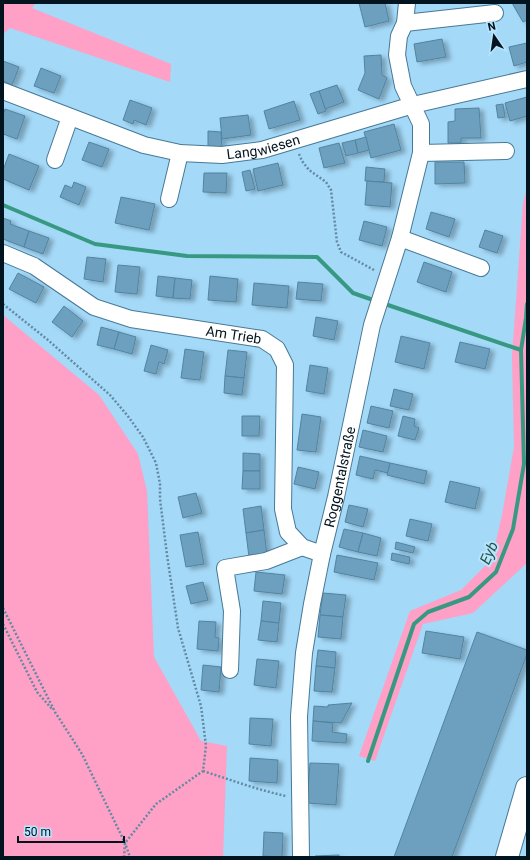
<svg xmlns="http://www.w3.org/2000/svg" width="530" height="860" font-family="Roboto,sans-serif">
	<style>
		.green { fill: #ffa0c6 }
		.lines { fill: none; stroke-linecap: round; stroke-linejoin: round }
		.stream { stroke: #389982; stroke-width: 4 }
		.building { fill: #6da0be; stroke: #5184a0; filter: url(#shadow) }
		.street-casing { stroke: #477996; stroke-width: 18 }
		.secondary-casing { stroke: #477996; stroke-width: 24 }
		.path { stroke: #638aa1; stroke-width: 2.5; stroke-dasharray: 2 2; stroke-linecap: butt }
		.street { stroke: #fff; stroke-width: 16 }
		.secondary { stroke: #fff; stroke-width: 22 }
		.labels { text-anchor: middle; stroke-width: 4; stroke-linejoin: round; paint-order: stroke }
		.street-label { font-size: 14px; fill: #02141f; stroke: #bae4fd }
		.water-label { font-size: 15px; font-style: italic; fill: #1f5447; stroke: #bae4fd }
	</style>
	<defs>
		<filter id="shadow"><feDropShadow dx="4.5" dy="2.5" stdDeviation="2" flood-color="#0004"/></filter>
	</defs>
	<rect width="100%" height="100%" fill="#a4d9f8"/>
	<g class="green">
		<polygon points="3,3 36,3 32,8 171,64 170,82 10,28 3,34"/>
		<polygon points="527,188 527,563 473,613 423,624 375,761 359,756 410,611 461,590 492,559 502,515 514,447 512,356 523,203"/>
		<polygon points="3,315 99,395 138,454 147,491 154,657 201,741 227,746 223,857 3,857"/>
	</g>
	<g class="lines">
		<g class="stream">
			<polyline points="3,205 95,244 187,256 317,257 353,293 376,301"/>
			<polyline points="382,303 521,350"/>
			<polyline points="368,761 414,624 428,612 469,597 496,572 513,529 524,464 521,350 526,318 527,304"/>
		</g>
	</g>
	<g class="building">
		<polygon points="359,3 385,3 389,21 365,27"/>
		<polygon points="512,3 527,3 527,20 523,22"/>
		<polygon points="442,39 446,57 417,62 414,44"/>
		<polygon points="527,43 527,62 514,66 509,47"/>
		<polygon points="381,55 382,75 387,78 379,99 358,90 365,73 364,56"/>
		<polygon points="3,61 19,67 12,85 3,81"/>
		<polygon points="41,68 61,76 54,93 34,86"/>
		<polygon points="337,85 344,102 325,109 319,91"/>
		<polygon points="319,91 326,111 318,114 310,94"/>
		<polygon points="527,97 527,116 510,121 505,103"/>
		<polygon points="130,100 152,108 146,125 134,120 133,124 123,120"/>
		<polygon points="294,101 300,120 269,129 264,111"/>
		<polygon points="503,104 505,117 498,118 496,105"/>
		<polygon points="479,108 481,138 461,138 461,143 448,143 448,122 455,121 455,109"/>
		<polygon points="5,109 25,116 17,139 3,134 3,115"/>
		<polygon points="248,115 251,135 222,139 220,118"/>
		<polygon points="394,124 401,150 371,158 364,132"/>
		<polygon points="208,131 221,132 222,149 208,149"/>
		<polygon points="366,137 369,150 358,153 355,140"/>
		<polygon points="355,140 358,153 346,156 342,143"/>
		<polygon points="89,142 109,149 102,167 82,160"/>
		<polygon points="339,143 345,163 324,168 319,148"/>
		<polygon points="9,154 39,166 29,190 3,179 3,170"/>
		<polygon points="435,162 464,162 465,183 435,184"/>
		<polygon points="278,163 283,185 258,191 253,169"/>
		<polygon points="366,167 385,169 384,182 365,181"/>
		<polygon points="250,170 255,189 246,191 242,172"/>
		<polygon points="204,173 227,173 226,193 203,192"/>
		<polygon points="367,181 392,183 390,207 365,205"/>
		<polygon points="74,182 86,187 79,205 60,197 65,185 72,188"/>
		<polygon points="121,197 155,204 149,230 115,223"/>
		<polygon points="431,212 455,219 449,237 426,229"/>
		<polygon points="3,218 11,221 10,224 29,231 24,247 3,239"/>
		<polygon points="364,221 387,227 382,246 359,240"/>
		<polygon points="485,230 503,236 497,253 479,247"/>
		<polygon points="29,231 49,238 43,254 24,247"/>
		<polygon points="87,257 106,259 103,282 84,279"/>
		<polygon points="424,262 452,272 446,292 417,282"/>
		<polygon points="118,265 140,267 137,294 115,292"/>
		<polygon points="18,273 44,287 36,303 9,289"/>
		<polygon points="158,276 175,278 173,298 156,296"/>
		<polygon points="210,276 238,279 236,302 208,300"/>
		<polygon points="175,278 192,280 190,299 173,298"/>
		<polygon points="298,282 323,284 321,301 296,299"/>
		<polygon points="254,283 289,286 287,308 252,305"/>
		<polygon points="64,306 83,321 72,337 52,322"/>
		<polygon points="316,317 338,321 334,340 313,336"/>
		<polygon points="101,327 119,332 114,349 97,345"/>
		<polygon points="119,332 136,337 132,354 114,349"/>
		<polygon points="401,336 430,343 424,369 395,362"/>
		<polygon points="460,342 490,349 485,369 455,362"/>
		<polygon points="151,345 168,350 164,364 159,362 156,374 144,371"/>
		<polygon points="185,349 204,352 200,380 181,378"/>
		<polygon points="228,350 247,352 244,378 225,376"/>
		<polygon points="310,365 328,368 324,394 306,391"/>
		<polygon points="225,376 244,378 242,395 224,393"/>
		<polygon points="394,389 413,394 409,410 390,406"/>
		<polygon points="371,406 393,411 389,428 367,423"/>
		<polygon points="302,414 321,417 316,452 297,450"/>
		<polygon points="242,416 260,416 259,436 242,436"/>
		<polygon points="403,416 415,419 414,426 419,428 415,440 398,436"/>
		<polygon points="363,430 387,436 383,452 359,447"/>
		<polygon points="243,453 260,454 260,471 243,471"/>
		<polygon points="360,456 390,463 388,473 375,470 373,479 356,475"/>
		<polygon points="390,463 427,471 424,484 387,475"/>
		<polygon points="298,467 319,472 315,489 294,484"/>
		<polygon points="243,471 260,471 260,489 242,489"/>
		<polygon points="450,481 480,488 475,509 445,502"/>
		<polygon points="196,493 202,513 183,518 178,497"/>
		<polygon points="349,505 368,509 363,527 345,522"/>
		<polygon points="261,506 264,530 246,533 243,509"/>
		<polygon points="410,519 432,524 428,541 406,536"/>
		<polygon points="344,529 363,533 358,552 339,547"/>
		<polygon points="264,530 267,555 249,557 246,533"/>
		<polygon points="198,532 204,564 186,567 180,535"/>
		<polygon points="363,533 381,538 377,556 358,552"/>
		<polygon points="396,542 415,547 413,553 395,549"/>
		<polygon points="392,553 410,557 409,564 391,560"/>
		<polygon points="337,555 378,563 374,580 334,572"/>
		<polygon points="256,572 285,575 282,594 254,591"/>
		<polygon points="203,582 208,600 191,604 186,586"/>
		<polygon points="323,593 346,595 343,617 320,615"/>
		<polygon points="263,601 281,603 279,623 261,621"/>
		<polygon points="320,615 343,617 341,639 318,637"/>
		<polygon points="199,621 216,622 215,637 219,638 218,651 197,649"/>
		<polygon points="261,621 279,623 277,642 258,640"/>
		<polygon points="426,631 464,637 460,659 422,653"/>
		<polygon points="477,632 527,650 527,654 452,857 394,857"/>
		<polygon points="318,650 336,652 335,668 316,666"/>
		<polygon points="257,659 279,661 276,688 254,685"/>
		<polygon points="203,665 221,667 219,692 201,690"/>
		<polygon points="316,666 335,668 332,692 314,691"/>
		<polygon points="352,703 341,723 313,721 314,706 328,707 328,705"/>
		<polygon points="250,718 273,719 271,746 249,744"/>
		<polygon points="313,721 333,723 332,732 347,734 346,743 312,741"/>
		<polygon points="250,758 278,760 277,783 249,781"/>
		<polygon points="310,763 339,764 336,805 307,803"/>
		<polygon points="264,832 283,833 282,857 263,856"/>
		<polygon points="339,855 339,857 315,857 315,856"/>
	</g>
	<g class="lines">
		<g class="street-casing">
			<g id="street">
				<polyline points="405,23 495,13"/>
				<path id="s1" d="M 3,91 L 144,145 L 180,153 L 222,155 L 262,150 L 413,105 L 527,79"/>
				<polyline points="421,153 506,151"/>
				<polyline points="55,160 70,117"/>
				<polyline points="169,199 180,153"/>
				<polyline points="400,238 481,268"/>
				<path id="s2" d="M 3,253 L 34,266 L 94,307 L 131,319 L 262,339 L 277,349 L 285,365 L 283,509 L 288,532 L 302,547 L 322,554"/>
				<polyline points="230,670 232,611 225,568 266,561 302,547"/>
				<path id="s3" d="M 301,857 L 299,716 L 304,653 L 312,604 L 322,554 L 336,497 L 372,325 L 400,238 L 421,153 L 421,124 L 403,86 L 397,55 L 399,36 L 405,23 L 407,3"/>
			</g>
		</g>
		<g class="secondary-casing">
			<polyline id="secondary" points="507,857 527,788"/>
		</g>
		<g class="path">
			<polyline points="299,154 302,161 309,170 326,182 331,190 337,242 341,252 374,270"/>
			<polyline points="3,304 48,340 110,395 127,415 143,437 156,463 160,484 160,499 167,555 178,628 201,706 206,746 203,771 156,804 125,843 124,857"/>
			<polyline points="3,608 55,712 82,754 125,843 130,857"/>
			<polyline points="3,624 37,692 52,709"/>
			<path d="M 203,771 C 231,780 258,790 286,796"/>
		</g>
		<use href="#street" class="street"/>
		<use href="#secondary" class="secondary"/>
	</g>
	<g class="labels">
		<g class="street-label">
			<text dy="5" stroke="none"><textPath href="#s1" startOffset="272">Langwiesen</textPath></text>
			<text dy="5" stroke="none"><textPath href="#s2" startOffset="249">Am Trieb</textPath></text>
			<text dy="5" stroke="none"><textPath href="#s3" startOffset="384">Roggentalstraße</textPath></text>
		</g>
		<g class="water-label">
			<text transform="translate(489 553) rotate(-65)" y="5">Eyb</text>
		</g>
	</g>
	<rect width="530" height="860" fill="none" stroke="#02141f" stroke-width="8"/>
	<g transform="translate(494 36) rotate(347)" stroke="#bae4fd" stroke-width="3" paint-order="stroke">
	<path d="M0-3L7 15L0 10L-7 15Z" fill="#02141f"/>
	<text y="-6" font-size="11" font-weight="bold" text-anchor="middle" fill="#02141f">N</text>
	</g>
	<path d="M18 836v6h106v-6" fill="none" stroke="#02141f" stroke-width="2"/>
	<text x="24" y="836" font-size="12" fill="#02141f" stroke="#bae4fd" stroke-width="3" paint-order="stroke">50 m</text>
</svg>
